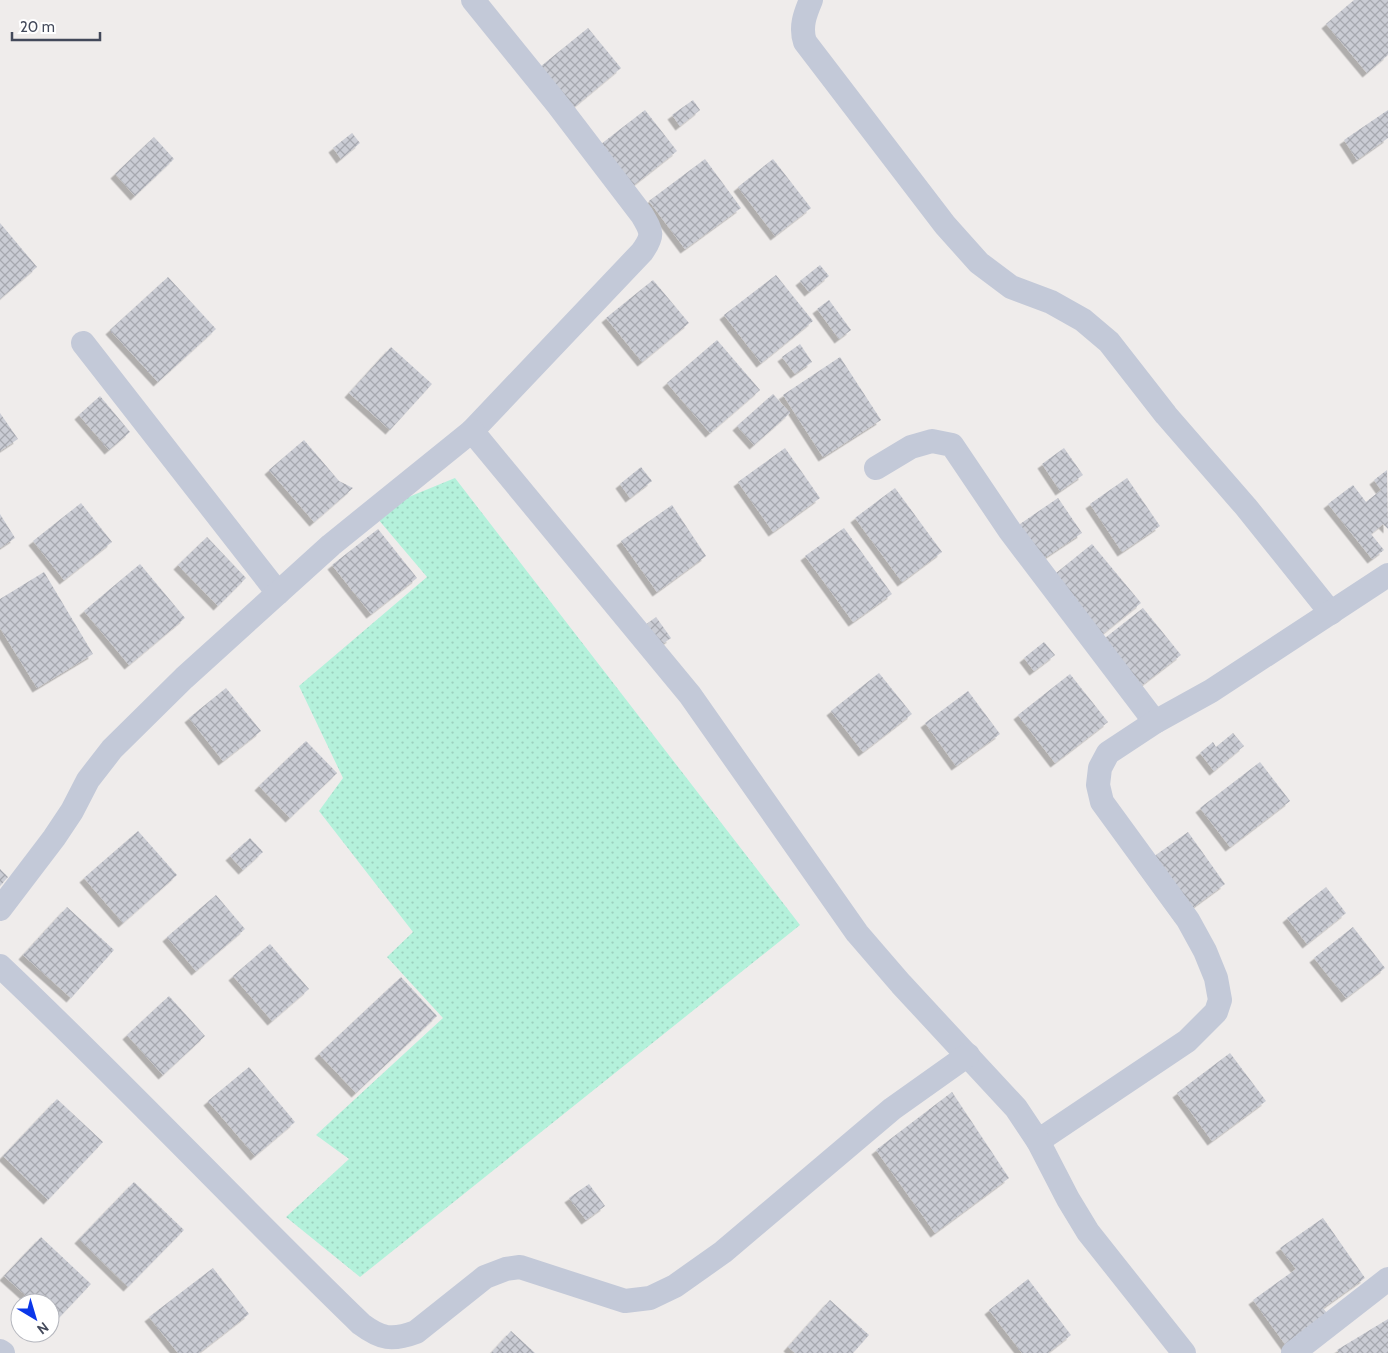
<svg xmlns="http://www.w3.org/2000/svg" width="1388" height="1353" font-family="Cabin,sans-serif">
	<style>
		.grass { fill: url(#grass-dots) }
		.building { fill: url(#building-cross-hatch); filter: url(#shadow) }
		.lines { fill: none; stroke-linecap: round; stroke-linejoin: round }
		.street { stroke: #c3c9d8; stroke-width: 24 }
	</style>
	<defs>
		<pattern id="grass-dots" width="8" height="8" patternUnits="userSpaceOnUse" patternTransform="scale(1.25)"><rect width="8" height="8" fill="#b4f1db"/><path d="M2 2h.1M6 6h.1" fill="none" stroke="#9cd0be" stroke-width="1.8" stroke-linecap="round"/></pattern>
		<pattern id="building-cross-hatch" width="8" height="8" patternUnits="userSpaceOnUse" patternTransform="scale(1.25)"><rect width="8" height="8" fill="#caccd4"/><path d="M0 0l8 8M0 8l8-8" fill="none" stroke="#a6a8af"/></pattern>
		<filter id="shadow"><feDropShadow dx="-4.5" dy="4.5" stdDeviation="0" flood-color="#0004"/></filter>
	</defs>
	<rect width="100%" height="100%" fill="#efeceb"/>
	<polygon class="grass" points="455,478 800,925 360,1277 286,1217 349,1159 316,1135 443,1018 387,957 413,932 319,811 343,778 299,686 427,577 372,512"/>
	<g class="building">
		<polygon points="1354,0 1388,0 1388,55 1367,73 1326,24"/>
		<polygon points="588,28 621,68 573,108 540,67"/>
		<polygon points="693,100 700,110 680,126 672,115"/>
		<polygon points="645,110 677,151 629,189 596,148"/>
		<polygon points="1388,110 1388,138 1357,160 1344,140"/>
		<polygon points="352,133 360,143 341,159 333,148"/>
		<polygon points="154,137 174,159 135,196 115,174"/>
		<polygon points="705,159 741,208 685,249 649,201"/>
		<polygon points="773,159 811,208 775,236 738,187"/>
		<polygon points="0,223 37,267 0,299"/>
		<polygon points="820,265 829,276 809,292 800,281"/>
		<polygon points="776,275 813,321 761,363 724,315"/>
		<polygon points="168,277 216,329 158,382 110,330"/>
		<polygon points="653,280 689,323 642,362 606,318"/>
		<polygon points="829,300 851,330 839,339 817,309"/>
		<polygon points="717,340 760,390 710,433 667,383"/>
		<polygon points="800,344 812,362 795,374 782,357"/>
		<polygon points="391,347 432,384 390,430 349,393"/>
		<polygon points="840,357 881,420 823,457 783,395"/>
		<polygon points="773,394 790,413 754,445 737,426"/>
		<polygon points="100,396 130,432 109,450 79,415"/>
		<polygon points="0,413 18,439 0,451"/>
		<polygon points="304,440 339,481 353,488 314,522 269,470"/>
		<polygon points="785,448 820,498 773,532 738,482"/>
		<polygon points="1064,448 1083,475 1060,491 1042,464"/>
		<polygon points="641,467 652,481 630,498 620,484"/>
		<polygon points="1387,470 1388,529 1383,524 1371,534 1384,550 1372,559 1328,504 1353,485 1366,502 1381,490 1374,480"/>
		<polygon points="1127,478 1160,526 1122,552 1090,504"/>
		<polygon points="895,488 942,552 902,582 855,518"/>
		<polygon points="1058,498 1082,533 1037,563 1014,528"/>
		<polygon points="81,503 112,542 64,580 33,541"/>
		<polygon points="672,505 706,556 657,592 621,541"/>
		<polygon points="0,514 15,538 0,548"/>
		<polygon points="844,528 892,594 853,622 805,556"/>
		<polygon points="378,529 417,578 371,614 332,565"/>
		<polygon points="207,537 246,578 218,606 178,565"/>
		<polygon points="1092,544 1141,603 1099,637 1050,578"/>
		<polygon points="140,564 185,618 129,665 84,611"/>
		<polygon points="44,572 93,654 37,688 0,628 0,599"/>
		<polygon points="1143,608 1181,655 1137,689 1100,642"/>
		<polygon points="656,617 671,638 657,648 641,628"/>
		<polygon points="1044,642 1055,655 1034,671 1024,658"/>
		<polygon points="879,673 912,714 863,752 831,711"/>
		<polygon points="1070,674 1108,722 1055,763 1018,715"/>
		<polygon points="226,688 261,731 223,761 189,718"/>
		<polygon points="968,691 1000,734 956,766 925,723"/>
		<polygon points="1233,733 1244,746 1214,771 1200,753 1213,742 1216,747"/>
		<polygon points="306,741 337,773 290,818 259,786"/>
		<polygon points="1260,762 1290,801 1230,847 1200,808"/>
		<polygon points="138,831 177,875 123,923 84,878"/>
		<polygon points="1188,832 1225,884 1180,917 1142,865"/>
		<polygon points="250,838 263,852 243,870 230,856"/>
		<polygon points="0,869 8,877 0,886"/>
		<polygon points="1326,887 1346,913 1307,944 1287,918"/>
		<polygon points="216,895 245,929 196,971 167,937"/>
		<polygon points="67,907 114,950 71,998 23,955"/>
		<polygon points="1353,927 1385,968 1346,998 1314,958"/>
		<polygon points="270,944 309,989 272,1021 233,976"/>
		<polygon points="401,977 437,1016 356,1093 319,1054"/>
		<polygon points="169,996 205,1036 163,1075 127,1035"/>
		<polygon points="1230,1053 1266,1101 1212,1141 1177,1093"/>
		<polygon points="249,1067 295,1122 255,1156 208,1101"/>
		<polygon points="952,1092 1009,1178 935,1233 876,1150"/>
		<polygon points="57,1099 103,1142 48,1200 3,1156"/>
		<polygon points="134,1182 184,1230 128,1287 79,1239"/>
		<polygon points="589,1184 605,1206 586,1220 569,1198"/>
		<polygon points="1323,1218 1365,1278 1323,1308 1330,1317 1287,1347 1253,1300 1296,1269 1280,1248"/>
		<polygon points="41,1237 91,1284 55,1322 50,1318 50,1303 34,1303 4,1276"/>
		<polygon points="213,1268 249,1314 199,1353 178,1353 149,1317"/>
		<polygon points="1028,1279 1071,1335 1048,1353 1022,1353 989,1310"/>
		<polygon points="830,1300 869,1335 853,1353 795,1353 788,1347"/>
		<polygon points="1388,1319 1388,1353 1339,1353 1337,1350"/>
		<polygon points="511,1331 535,1353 491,1353"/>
	</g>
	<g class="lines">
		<g class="street">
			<path d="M 811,0 C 805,14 800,27 805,42 L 945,225 L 979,263 L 1011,287 L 1051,302 L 1083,320 L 1109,342 L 1166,415 L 1246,507 L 1331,613"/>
			<polyline points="83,343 278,593"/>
			<path d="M 472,431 L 642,252 C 654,235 652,232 642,215 L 558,105 L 473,0"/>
			<polyline points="876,468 911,447 932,441 952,445 1010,531 1155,722"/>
			<polyline points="0,909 54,838 72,811 88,780 112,749 184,678 331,545 472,431 690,695 857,933 901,984 1016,1108 1038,1141 1187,1041 1216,1012 1220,1000 1216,978 1205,951 1188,920 1102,802 1098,785 1100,768 1108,753 1155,722 1211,691 1388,575"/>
			<path d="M 0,966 C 123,1082 239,1206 361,1324 C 381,1339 392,1341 416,1332 L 485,1277 L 506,1269 L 520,1267 L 625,1301 L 650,1298 L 675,1286 L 723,1252 L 892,1109 L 968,1055"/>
			<polyline points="1038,1141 1068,1199 1088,1232 1184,1353"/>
			<polyline points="0,1351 3,1353"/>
			<polyline points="1293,1353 1388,1279"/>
		</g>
	</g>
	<g transform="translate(35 1318) rotate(142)"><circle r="24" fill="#ffffff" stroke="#b4b6bd"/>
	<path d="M0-4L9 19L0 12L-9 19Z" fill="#0b37e9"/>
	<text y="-8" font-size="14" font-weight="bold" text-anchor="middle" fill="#43495a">N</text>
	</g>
	<path d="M12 32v8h88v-8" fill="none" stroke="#43495a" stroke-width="2.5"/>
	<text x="20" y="32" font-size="15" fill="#43495a" stroke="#ffffff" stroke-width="4" paint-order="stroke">20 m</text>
</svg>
